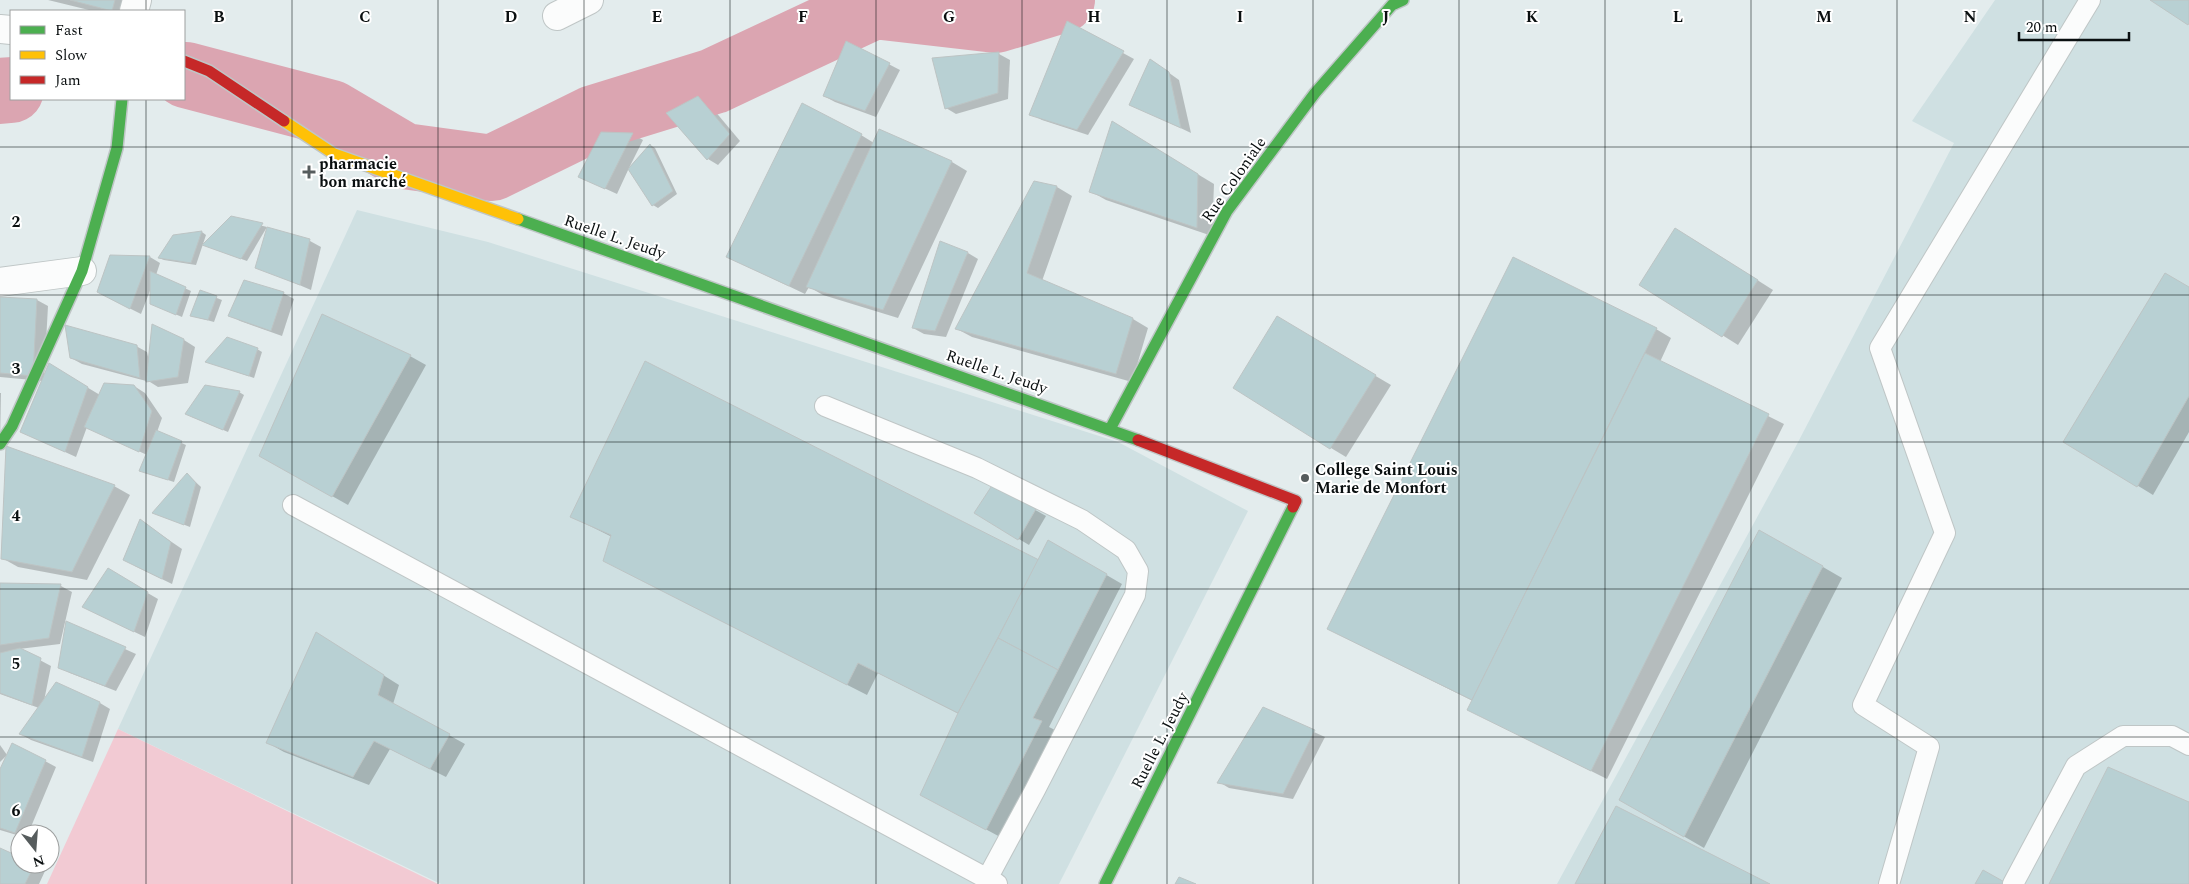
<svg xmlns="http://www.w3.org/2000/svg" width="2189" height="884" font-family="Spectral,serif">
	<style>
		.built { fill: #cfe0e2 }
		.green { fill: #f2cad3 }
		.shadow { fill: #0003 }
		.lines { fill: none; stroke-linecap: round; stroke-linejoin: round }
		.river { stroke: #dba5b1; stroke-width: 66 }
		.building { fill: #b8d0d3; stroke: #bdc4c4 }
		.lane-casing { stroke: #bfc6c6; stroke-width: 22 }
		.street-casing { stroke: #bfc6c6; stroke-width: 30 }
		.fast-casing { stroke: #bfc6c6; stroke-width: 14 }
		.slow-casing { stroke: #bfc6c6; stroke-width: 14 }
		.jam-casing { stroke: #bfc6c6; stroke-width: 14 }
		.lane { stroke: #fbfcfc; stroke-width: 20 }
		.street { stroke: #fbfcfc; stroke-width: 28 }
		.fast { stroke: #4caf50; stroke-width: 11 }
		.slow { stroke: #ffc107; stroke-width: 11 }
		.jam { stroke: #c62828; stroke-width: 11 }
		.grid { fill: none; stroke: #0a0f10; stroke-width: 1; stroke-opacity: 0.55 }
		.poi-dot { fill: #565c5d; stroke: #fff; stroke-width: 2 }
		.labels { text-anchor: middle; stroke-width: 4; stroke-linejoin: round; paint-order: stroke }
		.poi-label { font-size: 16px; font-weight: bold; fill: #0a0f10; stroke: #fff; text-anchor: start }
		.street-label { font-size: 16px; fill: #0a0f10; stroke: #fff }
		.grid-label { font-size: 16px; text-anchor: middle; font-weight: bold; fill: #0a0f10; stroke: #fff; stroke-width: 4; stroke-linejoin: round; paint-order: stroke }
	</style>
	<rect width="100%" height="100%" fill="#e3eced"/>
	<g class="built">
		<polygon points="1995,0 2189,0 2189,884 1557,884 1796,446 1954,143 1912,121"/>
		<polygon points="357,210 488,242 1118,442 1248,511 1059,884 441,884 118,729"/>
	</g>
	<polygon class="green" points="118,729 438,884 47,884"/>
	<g class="shadow">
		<polygon points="48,0 137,0 134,11 93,11"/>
		<polygon points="1068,23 1134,59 1088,135 1042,120 1031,114"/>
		<polygon points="846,42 900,70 876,117 835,102 824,96"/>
		<polygon points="999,54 1010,60 1008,99 956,114 946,108 934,59"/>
		<polygon points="1151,60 1179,80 1191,133 1130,104"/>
		<polygon points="698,97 709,104 740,141 718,165 708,159"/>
		<polygon points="880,131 952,162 967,171 898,318 823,295 809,287 805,294 727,257 861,135 874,143"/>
		<polygon points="1128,132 1214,184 1212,236 1106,200 1090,191"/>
		<polygon points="632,134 643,140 629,168 650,145 655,148 677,194 658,208 653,205 629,168 617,194 580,177"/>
		<polygon points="1034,183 1057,187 1072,196 1042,281 1133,319 1148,328 1132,382 972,337 957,329"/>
		<polygon points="232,218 267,227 247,261 208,247"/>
		<polygon points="268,229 310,241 321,247 311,290 257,267"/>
		<polygon points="202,232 206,235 196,265 164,260 159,258 174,236"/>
		<polygon points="1691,238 1773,290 1738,345 1641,284"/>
		<polygon points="968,253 978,259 946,337 924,334 913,328"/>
		<polygon points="111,257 150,257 160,263 156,275 191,291 182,317 156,306 151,288 141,314 109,298"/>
		<polygon points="2189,288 2189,432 2153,495 2065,441"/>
		<polygon points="201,292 222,300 214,322 192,316"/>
		<polygon points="283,293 294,299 282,336 240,321 229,315"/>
		<polygon points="0,298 37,300 48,306 44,379 50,365 100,395 134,386 145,393 162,418 157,432 186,445 174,482 146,473 147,455 87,427 76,457 32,437 43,381 0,377"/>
		<polygon points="1277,318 1391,385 1346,457 1331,448"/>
		<polygon points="1656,329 1671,338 1660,362 1784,424 1607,779 1469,710 1473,701 1344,637"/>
		<polygon points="184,340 195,347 188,383 158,387 150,382 82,364 71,358 136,346 147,352 149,361"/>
		<polygon points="257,349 262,352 254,378 207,362"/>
		<polygon points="410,356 426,365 348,505 261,456"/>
		<polygon points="239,392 244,395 228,432 192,417"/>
		<polygon points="0,393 1,393 0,445"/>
		<polygon points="7,448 114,486 130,495 87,580 18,567 2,558"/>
		<polygon points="188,475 201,487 190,527 159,515"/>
		<polygon points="993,486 1046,516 1029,545 976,513"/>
		<polygon points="572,517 1038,561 1048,541 1122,584 1049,727 1057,731 1002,838 937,803 959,714 878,673 867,695 624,571 612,537"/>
		<polygon points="141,521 182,549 172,584 135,566"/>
		<polygon points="1823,567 1842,578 1704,848 1621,800"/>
		<polygon points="108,570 158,599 145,637 95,613"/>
		<polygon points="0,584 61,586 72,592 60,644 19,649 51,666 44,701 100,703 110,709 93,762 31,740 21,734 39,708 0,694"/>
		<polygon points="67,623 136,654 116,691 70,673 60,667"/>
		<polygon points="332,643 399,685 393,704 465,744 446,777 390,749 369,785 284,752 268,743"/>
		<polygon points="1263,709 1325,737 1293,799 1229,788 1219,782"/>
		<polygon points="0,745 7,755 0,762"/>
		<polygon points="45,761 56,767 28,834 20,834 20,836 0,830 0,772"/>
		<polygon points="0,849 20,858 20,864 33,864 45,871 39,884 0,884"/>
	</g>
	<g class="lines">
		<g class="river">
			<polyline points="186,75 331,113 404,156 492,168 594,118 714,81 874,6 996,20 1062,0"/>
			<polyline points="0,91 11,90"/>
		</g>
	</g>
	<g class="building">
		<polygon points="70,0 115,0 112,11"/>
		<polygon points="2150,0 2189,0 2189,23 2188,25"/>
		<polygon points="1067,21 1124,51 1077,130 1029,115"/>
		<polygon points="846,41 890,63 865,111 823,96"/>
		<polygon points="999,52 998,93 945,109 932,58"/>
		<polygon points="1150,59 1169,72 1181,128 1129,105"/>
		<polygon points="698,96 730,134 707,160 666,113"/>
		<polygon points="802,103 862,134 789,286 726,257"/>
		<polygon points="1112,121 1198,174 1197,228 1089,192"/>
		<polygon points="879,129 952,161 883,310 806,287"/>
		<polygon points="601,132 633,133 605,189 578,177"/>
		<polygon points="650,144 673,191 652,206 628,169"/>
		<polygon points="1034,181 1057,186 1027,273 1133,318 1116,374 955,329"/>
		<polygon points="231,216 263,223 241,259 202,245"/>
		<polygon points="267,227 310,239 300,285 255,268"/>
		<polygon points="1675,228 1758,280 1722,337 1639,285"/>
		<polygon points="202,231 191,263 158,258 173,235"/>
		<polygon points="940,241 968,252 935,331 912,328"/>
		<polygon points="110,255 150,256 130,309 97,292"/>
		<polygon points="1513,257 1657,328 1472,700 1327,629"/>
		<polygon points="150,271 186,287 176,315 150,304"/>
		<polygon points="2165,273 2189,287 2189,396 2137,487 2063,442"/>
		<polygon points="244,280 284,292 271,331 228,316"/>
		<polygon points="200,290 217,296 208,320 190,316"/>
		<polygon points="0,297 37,299 33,376 0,373"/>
		<polygon points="322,314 411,355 332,497 259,456"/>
		<polygon points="1277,316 1376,375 1330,449 1233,388"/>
		<polygon points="152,324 184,339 178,377 146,382"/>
		<polygon points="65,325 137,345 140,378 70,358"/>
		<polygon points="227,337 258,348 249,376 205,362"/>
		<polygon points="1645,353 1769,414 1591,771 1467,710"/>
		<polygon points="645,361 1039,560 958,713 858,663 847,685 603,561 611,535 570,517"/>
		<polygon points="49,363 88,387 65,452 20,432"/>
		<polygon points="104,383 134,385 152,411 139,452 84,427"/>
		<polygon points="205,385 240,391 223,430 185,414"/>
		<polygon points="156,430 182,441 168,480 139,471"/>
		<polygon points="6,446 115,485 72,572 1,559"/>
		<polygon points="187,473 196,483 184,525 152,513"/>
		<polygon points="993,484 1036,509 1018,540 974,513"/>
		<polygon points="140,519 171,542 162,579 123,560"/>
		<polygon points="1759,530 1823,566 1684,837 1619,800"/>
		<polygon points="1048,540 1107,574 1058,670 998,638"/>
		<polygon points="108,568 148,592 134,632 82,607"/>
		<polygon points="0,583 61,584 49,638 0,645"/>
		<polygon points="66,621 126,647 105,686 58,668"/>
		<polygon points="316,632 384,675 378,695 450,734 430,769 374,741 353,777 266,743"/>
		<polygon points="998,638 1058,670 1033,718 1042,721 986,830 920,795 958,713"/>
		<polygon points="20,648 41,658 32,705 0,693 0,653"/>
		<polygon points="56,682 100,702 82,757 19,734"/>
		<polygon points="1263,707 1315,730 1283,794 1217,783"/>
		<polygon points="12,743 46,760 15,833 0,828 0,769"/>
		<polygon points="2108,767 2189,802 2189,884 2049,884"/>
		<polygon points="1616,806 1770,884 1575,884"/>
		<polygon points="0,848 20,857 20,864 35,864 25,884 0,884"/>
		<polygon points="1983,870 2008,884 1975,884"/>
		<polygon points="1179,877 1196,884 1175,884"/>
	</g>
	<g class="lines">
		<g class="lane-casing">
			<g id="lane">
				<polyline points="825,406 977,468 1082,520 1126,550 1138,571 1135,595 1035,790 987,879"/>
				<polyline points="293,505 997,884"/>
				<polyline points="1889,884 1929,747 1863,705 1945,533 1880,348 2090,0"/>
				<polyline points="2013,884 2076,766 2123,736 2172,736 2189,745"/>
			</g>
		</g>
		<g class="street-casing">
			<g id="street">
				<polyline points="134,11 137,0"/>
				<polyline points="557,16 589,0"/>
				<polyline points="0,29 11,30"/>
				<polyline points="0,282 82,271"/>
			</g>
		</g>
		<g class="fast-casing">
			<g id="fast">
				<polyline points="518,219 1138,440"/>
				<polyline points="1110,429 1227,211 1315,93 1392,5 1403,0"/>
				<polyline points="0,444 12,426 82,271 117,148 122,99"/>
				<polyline points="1105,884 1293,507"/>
			</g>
		</g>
		<g class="slow-casing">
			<polyline id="slow" points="284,121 334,154 518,219"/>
		</g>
		<g class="jam-casing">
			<g id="jam">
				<polyline points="184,61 209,71 284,121"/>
				<polyline points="1138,440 1296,501 1293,507"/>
			</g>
		</g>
		<use href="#lane" class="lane"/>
		<use href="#street" class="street"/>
		<use href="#fast" class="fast"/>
		<use href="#slow" class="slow"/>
		<use href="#jam" class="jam"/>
	</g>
	<path class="grid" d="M 146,0 L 146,11M 292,0 L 292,884M 438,0 L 438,884M 584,0 L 584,884M 730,0 L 730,884M 876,0 L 876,884M 1022,0 L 1022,884M 1167,0 L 1167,884M 1313,0 L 1313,884M 1459,0 L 1459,884M 1605,0 L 1605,884M 1751,0 L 1751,884M 1897,0 L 1897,884M 2043,0 L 2043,884M 146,99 L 146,884M 0,147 L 2189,147M 0,295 L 2189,295M 0,442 L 2189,442M 0,589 L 2189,589M 0,737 L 2189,737"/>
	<g class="poi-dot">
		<path d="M306.5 164.5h5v5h5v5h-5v5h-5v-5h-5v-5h5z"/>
		<circle cx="1305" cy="478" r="5"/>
	</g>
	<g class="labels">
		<g class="poi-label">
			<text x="319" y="169">pharmacie<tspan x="319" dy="18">bon marché</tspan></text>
			<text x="1315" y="475">College Saint Louis<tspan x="1315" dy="18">Marie de Monfort</tspan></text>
		</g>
		<g class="street-label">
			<text transform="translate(1233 179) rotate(-55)" y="6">Rue Coloniale</text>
			<text transform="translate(615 236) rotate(19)" y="6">Ruelle L. Jeudy</text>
			<text transform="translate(997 371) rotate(19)" y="6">Ruelle L. Jeudy</text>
			<text transform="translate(1159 740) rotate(-63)" y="6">Ruelle L. Jeudy</text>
		</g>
	</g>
	<g class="grid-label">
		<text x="219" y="22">B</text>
		<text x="365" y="22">C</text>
		<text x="511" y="22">D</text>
		<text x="657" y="22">E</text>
		<text x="803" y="22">F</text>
		<text x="949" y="22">G</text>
		<text x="1094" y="22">H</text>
		<text x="1240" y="22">I</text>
		<text x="1386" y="22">J</text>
		<text x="1532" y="22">K</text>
		<text x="1678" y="22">L</text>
		<text x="1824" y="22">M</text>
		<text x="1970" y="22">N</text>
		<text x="16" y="227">2</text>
		<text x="16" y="374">3</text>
		<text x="16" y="521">4</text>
		<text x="16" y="669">5</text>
		<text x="16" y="816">6</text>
	</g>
	<rect x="10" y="10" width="175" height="90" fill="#ffffff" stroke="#9d9f9f"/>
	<rect x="20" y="26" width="25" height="8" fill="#4caf50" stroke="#9d9f9f"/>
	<text x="55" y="35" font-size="15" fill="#0a0f10">Fast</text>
	<rect x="20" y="51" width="25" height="8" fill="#ffc107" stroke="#9d9f9f"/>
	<text x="55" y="60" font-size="15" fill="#0a0f10">Slow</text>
	<rect x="20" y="76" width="25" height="8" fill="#c62828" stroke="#9d9f9f"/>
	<text x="55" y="85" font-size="15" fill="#0a0f10">Jam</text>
	<g transform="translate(35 849) rotate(163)"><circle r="24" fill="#ffffff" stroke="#9d9f9f"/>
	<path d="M0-4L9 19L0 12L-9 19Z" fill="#565c5d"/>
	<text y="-8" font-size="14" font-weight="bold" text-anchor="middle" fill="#0a0f10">N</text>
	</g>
	<path d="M2019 32v8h110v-8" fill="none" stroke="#0a0f10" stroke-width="2.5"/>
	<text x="2026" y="32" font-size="15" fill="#0a0f10" stroke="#ffffff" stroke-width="4" paint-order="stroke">20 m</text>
</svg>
